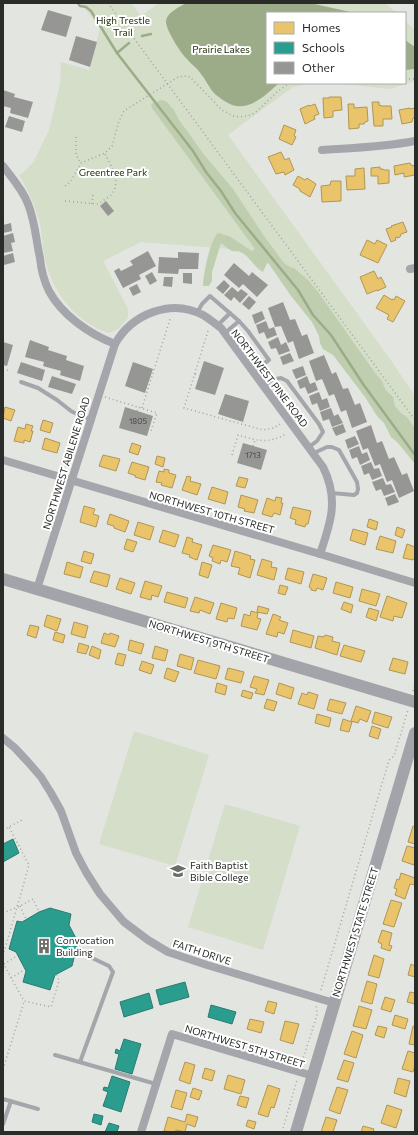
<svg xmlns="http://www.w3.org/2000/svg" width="418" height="1135" font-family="Commissioner,sans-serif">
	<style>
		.green { fill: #d4dec8 }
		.forest { fill: #c0ceb0 }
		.water { fill: #9cac89 }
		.homes { fill: #e9c46a; stroke: #b09656 }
		.schools { fill: #2a9d8f; stroke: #2a7b70 }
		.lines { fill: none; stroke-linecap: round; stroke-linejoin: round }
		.stream { stroke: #9cac89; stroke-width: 2.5 }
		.building { fill: #969794 }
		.path { stroke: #a2a3a4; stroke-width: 1.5; stroke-dasharray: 1 3; stroke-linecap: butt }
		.lane { stroke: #a4a6ac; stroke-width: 4 }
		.street { stroke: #a4a6ac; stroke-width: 8 }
		.secondary { stroke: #a3a4aa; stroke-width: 12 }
		.labels { text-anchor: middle; stroke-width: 4; stroke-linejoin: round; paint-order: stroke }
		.number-label { font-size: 8px; fill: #454744 }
		.park-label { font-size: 10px; fill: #22310c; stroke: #fff }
		.street-label { font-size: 10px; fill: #2a2c29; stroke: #fff }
		.poi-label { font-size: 10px; fill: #2a2c29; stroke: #fff; text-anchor: start }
	</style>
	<rect width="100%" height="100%" fill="#e3e5e0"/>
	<g class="green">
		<path d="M 81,3 L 131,3 L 141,16 L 159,3 L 385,3 L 396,13 L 267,13 L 267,83 L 310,83 L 293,87 L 228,135 L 390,359 L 415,396 L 415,435 L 382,386 L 268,252 L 141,242 L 103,261 L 128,309 L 128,318 L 118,329 L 109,333 C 74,322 50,289 44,254 C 42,243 42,231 39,220 C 34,204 28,190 19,175 L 24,172 L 34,161 L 49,130 L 60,84 L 61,62 L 89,70 L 100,28 Z"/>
		<polygon points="405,21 415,30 415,81 390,89 336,83 405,83"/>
		<polygon points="134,731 209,755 175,866 99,844"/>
		<polygon points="225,804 300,826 263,950 188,927"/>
	</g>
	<path class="forest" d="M 161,100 L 166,101 L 174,110 L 179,120 L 190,135 L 205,156 L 217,170 L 233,189 L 264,236 L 284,263 L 290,267 L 294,268 L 309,281 L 318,292 L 376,374 L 382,381 L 385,389 L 393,397 L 395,406 L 401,413 L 407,417 L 415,428 L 415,464 L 398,443 L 391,437 L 384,423 L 377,416 L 365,397 L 333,355 L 323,349 L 320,343 L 319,336 L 312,322 L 291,296 L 269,264 L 267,263 L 263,272 C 254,267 251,259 244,254 C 238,250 237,252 232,251 C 228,249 224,245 221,243 L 212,272 L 212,281 L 209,286 L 203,286 C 203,275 210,240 218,233 L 229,236 L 252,251 L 255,249 L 152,108 L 151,104 Z"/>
	<g class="water">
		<path d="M 186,3 L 310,3 L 355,13 L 267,13 L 267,83 L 279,83 C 268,93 253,108 237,106 C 229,105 221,99 215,94 C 209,88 206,80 201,74 C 197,68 191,64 186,58 C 180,52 165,28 166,21 C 167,12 180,7 186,3 Z"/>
		<polygon points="405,40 415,47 415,69 405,70"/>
	</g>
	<g class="homes">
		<polygon points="329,97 341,97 342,110 333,111 333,117 324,118 323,98 329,98"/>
		<polygon points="372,102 379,102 379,105 382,106 391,106 392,119 383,119 383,126 374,126"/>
		<polygon points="315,104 319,114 314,116 315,119 305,124 300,109 309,105 310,106"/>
		<polygon points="348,104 354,104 354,108 367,107 368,121 365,122 364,124 359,124 359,128 349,129"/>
		<polygon points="410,108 410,109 415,108 415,118 413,118 412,122 402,124 399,110"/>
		<polygon points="284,125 296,130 294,136 296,137 292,145 279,139"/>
		<polygon points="281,152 285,160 289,158 294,170 285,175 284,172 276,174 268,157"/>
		<polygon points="410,163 412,166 415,165 415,175 404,177 404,173 395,175 394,166"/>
		<polygon points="380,167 380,169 383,169 384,170 389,170 389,183 378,184 378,176 371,176 371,168"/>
		<polygon points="364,168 365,189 347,190 346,176 355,176 355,169"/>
		<polygon points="298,176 305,180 307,178 316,184 310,197 300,191 300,189 293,185"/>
		<polygon points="331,181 341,181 341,201 322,202 321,186 330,185"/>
		<polygon points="403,222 407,232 401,234 400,237 397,238 397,237 395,238 396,240 391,242 386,229 392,227 391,226"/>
		<polygon points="367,240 375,244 377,240 387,245 378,263 360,255"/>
		<polygon points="374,271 378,279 381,277 386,287 377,291 377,290 367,294 360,277"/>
		<polygon points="384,295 392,300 392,299 394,300 396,296 405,301 393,322 387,319 389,315 376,308"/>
		<polygon points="5,407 15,410 11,421 3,418"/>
		<polygon points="43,420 53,423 50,433 40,430"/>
		<polygon points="26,424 33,426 31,431 33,431 30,442 24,440 24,443 14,441 18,427 25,429"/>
		<polygon points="45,438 60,443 57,453 42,449"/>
		<polygon points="132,443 141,446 138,455 129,452"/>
		<polygon points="103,455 120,459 116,471 99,466"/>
		<polygon points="157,456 165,458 163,467 155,464"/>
		<polygon points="132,462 149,467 145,480 135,477 136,476 128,473"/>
		<polygon points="164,469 169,470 169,473 176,475 172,488 161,485 162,483 156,482 159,471 164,472"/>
		<polygon points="187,476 191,477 190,481 201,484 197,495 182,490"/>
		<polygon points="239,477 248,479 245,488 236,486"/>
		<polygon points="212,487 228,492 225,504 208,499"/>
		<polygon points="241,495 258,500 254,513 244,511 245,509 238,507"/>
		<polygon points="276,497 282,498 281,503 283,503 280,515 274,513 272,517 262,514 267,498 275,501"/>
		<polygon points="84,506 95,509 93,514 99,516 96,527 80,522"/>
		<polygon points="293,507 311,511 308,524 306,524 305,527 295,524 296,520 290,518"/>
		<polygon points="110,514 129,521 125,532 114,528 114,526 107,524"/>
		<polygon points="369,519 378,522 376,530 367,527"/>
		<polygon points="138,522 154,527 150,540 134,535"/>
		<polygon points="397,527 405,530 402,538 395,535"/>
		<polygon points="353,529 368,533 365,545 350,540"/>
		<polygon points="163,530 179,535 175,547 159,542"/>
		<polygon points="380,536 396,541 393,553 376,549"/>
		<polygon points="187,537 193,539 192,542 202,545 197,560 189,557 190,555 182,553"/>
		<polygon points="127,539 137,542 133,552 124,549"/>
		<polygon points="407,544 415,547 415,559 413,559 413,560 403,558"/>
		<polygon points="213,545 231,550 227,562 221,560 220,564 212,561 213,558 209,556"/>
		<polygon points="84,551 94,554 91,564 81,561"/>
		<polygon points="235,551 251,556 250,559 255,560 250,578 238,574 240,568 231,566"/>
		<polygon points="262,559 272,562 271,567 277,568 274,580 257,575"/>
		<polygon points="67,562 83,567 80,578 64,574"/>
		<polygon points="202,562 212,565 208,578 199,575"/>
		<polygon points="288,568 304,572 301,584 285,579"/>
		<polygon points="94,571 110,575 107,587 90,582"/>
		<polygon points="313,574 327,578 323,590 317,588 316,591 311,590 311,588 309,587"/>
		<polygon points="120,578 135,583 131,594 116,589"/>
		<polygon points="145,581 162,586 158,597 152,595 151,600 140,597"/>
		<polygon points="336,582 353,587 350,598 333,593"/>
		<polygon points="280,585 288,587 285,595 278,593"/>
		<polygon points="362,589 380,594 376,606 359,601"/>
		<polygon points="167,592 188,598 185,608 164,602"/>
		<polygon points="387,596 407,603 402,618 394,616 393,621 380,617"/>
		<polygon points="195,597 214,603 210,614 200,610 199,613 190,611"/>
		<polygon points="344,602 353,605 351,613 341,609"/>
		<polygon points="221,603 237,608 234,619 228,618 227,622 216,619"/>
		<polygon points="258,606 269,609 267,614 257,612"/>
		<polygon points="369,608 379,611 376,621 366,617"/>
		<polygon points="251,611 258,613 257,618 261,619 257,630 241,626 244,614 250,616"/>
		<polygon points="273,614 281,617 279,620 288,623 284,634 278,632 277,637 266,634"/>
		<polygon points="47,615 61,619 57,631 44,626"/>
		<polygon points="74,622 88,626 85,638 71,634"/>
		<polygon points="30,625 39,627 36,638 27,635"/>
		<polygon points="293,630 314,636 311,648 290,642"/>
		<polygon points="55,632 65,635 63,643 53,640"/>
		<polygon points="104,633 109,635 110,633 119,636 115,647 101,643"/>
		<polygon points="325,635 333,637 332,641 340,643 337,655 315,648 318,636 324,637"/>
		<polygon points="130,640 144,644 141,654 128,650"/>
		<polygon points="79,643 89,646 86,654 77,652"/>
		<polygon points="344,645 365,651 361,662 340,656"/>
		<polygon points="92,646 101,650 99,659 89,655"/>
		<polygon points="155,646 168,650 165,661 152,658"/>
		<polygon points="118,653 126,655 123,666 115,664"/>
		<polygon points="180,654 194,658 191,670 177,666"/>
		<polygon points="393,658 408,662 405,674 389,670"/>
		<polygon points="198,660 220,666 216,679 194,673"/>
		<polygon points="142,661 154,665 151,674 139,670"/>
		<polygon points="167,668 179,672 175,682 164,678"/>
		<polygon points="228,668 244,672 241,683 225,679"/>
		<polygon points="254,676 269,680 264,695 255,693 257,689 250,687"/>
		<polygon points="217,683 227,686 225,695 215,692"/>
		<polygon points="279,683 294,688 291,699 276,694"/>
		<polygon points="243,690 253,693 251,699 241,696"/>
		<polygon points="308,692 318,695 314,709 298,704 302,693 307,695"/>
		<polygon points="267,699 277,702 274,711 264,708"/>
		<polygon points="330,699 346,703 342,714 327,710"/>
		<polygon points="356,706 371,711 367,722 360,719 358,723 351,721"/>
		<polygon points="375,712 392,717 388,728 372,723"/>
		<polygon points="317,714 331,718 329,727 315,723"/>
		<polygon points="343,719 352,722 349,732 340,730"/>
		<polygon points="372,726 381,729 378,739 369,736"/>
		<polygon points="413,826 415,827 415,844 408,842"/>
		<polygon points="407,846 415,848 415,860 414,865 402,861"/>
		<polygon points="401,873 415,878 415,885 410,884 405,899 395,895 397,889 394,888 397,879 399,880"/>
		<polygon points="391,900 402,903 394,927 383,924"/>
		<polygon points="382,930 392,933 389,945 392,946 390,951 381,948 382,944 378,942"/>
		<polygon points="374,955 384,959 379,978 368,975"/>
		<polygon points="411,964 415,966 415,977 408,975"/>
		<polygon points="367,981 377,984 372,1004 361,1001"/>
		<polygon points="410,992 415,993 415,1004 407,1002"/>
		<polygon points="385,997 395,1000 391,1012 381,1009"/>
		<polygon points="268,1001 277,1003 274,1014 265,1011"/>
		<polygon points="359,1006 372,1010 366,1029 353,1026"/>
		<polygon points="395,1015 408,1019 405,1029 392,1025"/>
		<polygon points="250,1019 264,1022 261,1033 247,1029"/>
		<polygon points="285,1021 299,1024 293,1044 280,1040"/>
		<polygon points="378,1026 387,1028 384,1038 375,1035"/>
		<polygon points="413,1026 415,1027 415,1045 409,1044"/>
		<polygon points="352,1031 363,1035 356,1058 344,1054"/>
		<polygon points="408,1051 415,1053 415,1065 413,1072 402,1069"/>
		<polygon points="344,1060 354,1063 348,1082 337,1079"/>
		<polygon points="185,1062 195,1065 190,1084 179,1080"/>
		<polygon points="205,1068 215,1071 212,1081 202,1078"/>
		<polygon points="228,1075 245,1080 241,1094 224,1089"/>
		<polygon points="398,1078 410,1081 406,1097 394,1093"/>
		<polygon points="268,1085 280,1089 274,1108 271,1107 268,1117 258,1114"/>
		<polygon points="337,1087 348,1090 340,1114 329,1110"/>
		<polygon points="193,1088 202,1091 199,1100 190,1097"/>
		<polygon points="176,1090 187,1093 182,1110 171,1107"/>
		<polygon points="240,1096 249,1098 246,1108 237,1105"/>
		<polygon points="387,1105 402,1110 396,1128 381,1123"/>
		<polygon points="187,1114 198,1117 195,1127 187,1124 185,1132 176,1130 175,1132 164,1131 168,1117 185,1122"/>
		<polygon points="326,1117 337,1120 333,1132 321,1132"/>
		<polygon points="248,1120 256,1122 254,1129 246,1126"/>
		<polygon points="363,1126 374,1129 373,1132 361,1132"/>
	</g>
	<g class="schools">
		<polygon points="13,839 19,853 3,862 3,844"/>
		<polygon points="50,908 71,914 69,925 78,942 72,966 55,975 50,990 23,982 26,971 16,952 9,949 17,921 22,922 39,912"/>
		<polygon points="185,982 189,997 160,1005 156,990"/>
		<polygon points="149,993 153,1008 124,1017 120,1002"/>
		<polygon points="211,1005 236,1012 232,1024 208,1017"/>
		<polygon points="124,1039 141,1044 132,1074 115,1069 119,1054 115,1053 116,1049 120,1051"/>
		<polygon points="112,1076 130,1082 121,1112 103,1106 108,1092 103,1090 104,1087 108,1088"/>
		<polygon points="94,1114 103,1116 101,1125 92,1122"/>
		<polygon points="109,1123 119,1126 117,1132 105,1132"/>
	</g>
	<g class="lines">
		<g class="stream">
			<polyline points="78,3 80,6 86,7 91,11 117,53 193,151 206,172 221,191 235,213 298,290 313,315 331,335 363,384 415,455"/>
			<polyline points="142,36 151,34"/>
			<polyline points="117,53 129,43"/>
		</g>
	</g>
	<g class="building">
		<polygon points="48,10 72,17 66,37 41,30"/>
		<polygon points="76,36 97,42 90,67 69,60"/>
		<polygon points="3,90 15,94 14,97 33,102 28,118 10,113 11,108 3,106"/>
		<polygon points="9,116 25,121 22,132 5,127"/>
		<polygon points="106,201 114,211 108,216 100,206"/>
		<polygon points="11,223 12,231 3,233 3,225"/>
		<polygon points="13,233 15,242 11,243 13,251 3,253 3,236"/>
		<polygon points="148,251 156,266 139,275 141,279 123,288 114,271 119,268 121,271 133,265 130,261"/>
		<polygon points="178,252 199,253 198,269 179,269 178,274 158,273 159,257 178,258"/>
		<polygon points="13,253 15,262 4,265 3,256"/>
		<polygon points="234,263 249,276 252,272 268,285 257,297 243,284 239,288 224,275"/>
		<polygon points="152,272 157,281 150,285 145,276"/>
		<polygon points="183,273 192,273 192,284 183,283"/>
		<polygon points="164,277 173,277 172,287 163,286"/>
		<polygon points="224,280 230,286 223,294 216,288"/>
		<polygon points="137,284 141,292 133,296 129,288"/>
		<polygon points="232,287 238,292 241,289 248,294 240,303 234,297 231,301 224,295"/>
		<polygon points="249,296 256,302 249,310 242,304"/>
		<polygon points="283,302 290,320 295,319 302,336 307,334 314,353 299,359 293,341 288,343 281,326 275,327 268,308"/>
		<polygon points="262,311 265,319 255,324 252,315"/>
		<polygon points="266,321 269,329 274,327 277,335 267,339 264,332 259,334 256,325"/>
		<polygon points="278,337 281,345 286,342 290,351 279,355 276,348 271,349 268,342"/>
		<polygon points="30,340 49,347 48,350 67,356 66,360 84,366 80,381 60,375 61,371 43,366 44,362 25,357"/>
		<polygon points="3,342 13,345 7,366 3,365"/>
		<polygon points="290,353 294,361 283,365 280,357"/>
		<polygon points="324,355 332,374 336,372 343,389 348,388 355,405 360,403 367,422 352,428 346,410 341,412 334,394 329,396 322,379 316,381 309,361"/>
		<polygon points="204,361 224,368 215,395 195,389"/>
		<polygon points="21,362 45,370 42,381 17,373"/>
		<polygon points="133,362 153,369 145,393 125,386"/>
		<polygon points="303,366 306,375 296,379 292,370"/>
		<polygon points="52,376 76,384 72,394 48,387"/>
		<polygon points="307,376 310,384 315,382 318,390 308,394 305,387 300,389 297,381"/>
		<polygon points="319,392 322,400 327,398 330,407 320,411 317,403 312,405 309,396"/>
		<polygon points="225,394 249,401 243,422 218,414"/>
		<polygon points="125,407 153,416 147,436 119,428"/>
		<polygon points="331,408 334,416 338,414 343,423 332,427 329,419 323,421 320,412"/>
		<polygon points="343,424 346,432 336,436 332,428"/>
		<polygon points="371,425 377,443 382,441 389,459 394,457 402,475 407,473 414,491 399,498 392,480 387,482 380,464 375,466 368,448 363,450 356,431"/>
		<polygon points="355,436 359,444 348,449 345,440"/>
		<polygon points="243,443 267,450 261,470 237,463"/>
		<polygon points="359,446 362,454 367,452 370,460 360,465 357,457 352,459 349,450"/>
		<polygon points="371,462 374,469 379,468 382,476 372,480 369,473 364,475 361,466"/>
		<polygon points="383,478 386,485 391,484 395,492 384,496 381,489 376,491 372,482"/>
		<polygon points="395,494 399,502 388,506 385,498"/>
	</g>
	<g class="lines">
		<g class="path">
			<polyline points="108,3 415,420"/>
			<polyline points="405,79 415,79"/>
			<polyline points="76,137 76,155 81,163"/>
			<polyline points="65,186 70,182 81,163 105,153 112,146 119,121 124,111 178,77 184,76 190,77 222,110 233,116 240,117 251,115 256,112 278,91 290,83"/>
			<path d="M 65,201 L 98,204 C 102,201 108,198 111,195 C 122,182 111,166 105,154"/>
			<polyline points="92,204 93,194"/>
			<polyline points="208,331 184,408 263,430 274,428 280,424"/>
			<polyline points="3,369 10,371"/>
			<polyline points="195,374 199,375"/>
			<polyline points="105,397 157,413 151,431"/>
			<polyline points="142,408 170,319"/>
			<polyline points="137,411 139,407"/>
			<polyline points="253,446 255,440"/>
			<path d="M 232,455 L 238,435 C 258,441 268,444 286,434"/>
			<polyline points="413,691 415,685"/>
			<polyline points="3,830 24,819"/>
			<polyline points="20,906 26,919"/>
			<polyline points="3,913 20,906 33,899 39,912"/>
			<polyline points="3,956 29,865 9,827"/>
			<polyline points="3,963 24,1001 51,1007 59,981 57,975"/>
			<polyline points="4,964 17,956"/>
			<polyline points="11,978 24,970"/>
			<polyline points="321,990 389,760 394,756 408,710"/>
			<polyline points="301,1065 317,1015 316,1005"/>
			<polyline points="3,1069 24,1002"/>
			<polyline points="282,1132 297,1080"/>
		</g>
		<g class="lane">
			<polyline points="197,313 202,304 210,296 239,321 248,331 269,360 253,371"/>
			<polyline points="218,325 230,313"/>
			<polyline points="225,333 239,321"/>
			<polyline points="21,382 38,388 57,400 71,411 81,416 90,419"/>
			<polyline points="264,385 272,380 281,378 287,381 319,424 323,432 317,441 309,447"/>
			<polyline points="314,453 327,447 332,447 339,450 357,482 358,489 357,493 354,495 332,493"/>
			<polyline points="55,1055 156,1084"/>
			<polyline points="80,1062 113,972 109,966 90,957"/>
			<polyline points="3,1099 38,1109"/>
			<polyline points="3,1124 11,1101"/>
		</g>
		<g class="street">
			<path d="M 322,150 C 353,148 384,147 415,141"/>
			<path d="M 3,166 C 12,178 23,190 28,204 C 35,221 36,240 40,258 C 41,269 44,281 49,291 C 62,315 89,334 115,344"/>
			<polyline points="410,269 415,268"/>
			<polyline points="3,460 320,554 415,583"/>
			<path d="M 37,589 L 115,344 C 132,314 171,298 203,315 C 210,319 215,324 221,328 L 323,467 C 339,499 331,522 320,554"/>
			<polyline points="3,738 15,748 28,762 41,777 51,793 61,811 76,853 86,872 100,894 124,922 148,940 168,952 207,965 334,1003"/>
			<polyline points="141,1132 172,1034 313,1076"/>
		</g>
		<g class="secondary">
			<polyline points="3,579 415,702"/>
			<polyline points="296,1132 415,733"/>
		</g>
	</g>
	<defs>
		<g id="university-bare" transform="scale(1.2)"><path d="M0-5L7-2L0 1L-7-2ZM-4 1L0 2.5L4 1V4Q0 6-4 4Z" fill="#6b6d69" stroke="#fff" stroke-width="2.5" paint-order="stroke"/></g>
		<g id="building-bare" transform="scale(1.2)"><path d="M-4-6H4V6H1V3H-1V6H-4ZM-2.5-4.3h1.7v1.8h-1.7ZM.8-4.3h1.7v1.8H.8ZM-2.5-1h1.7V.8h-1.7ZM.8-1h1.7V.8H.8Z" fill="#6b6d69" stroke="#fff" stroke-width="2.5" paint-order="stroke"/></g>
	</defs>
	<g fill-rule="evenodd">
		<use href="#university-bare" x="178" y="871"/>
		<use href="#building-bare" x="44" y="946"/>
	</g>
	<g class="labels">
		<g class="number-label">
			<text x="138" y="424">1805</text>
			<text x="253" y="458">1713</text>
		</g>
		<g class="park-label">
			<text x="123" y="24">High Trestle<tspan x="123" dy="12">Trail</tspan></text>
			<text x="221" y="53">Prairie Lakes</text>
			<text x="113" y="176">Greentree Park</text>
		</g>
		<g class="street-label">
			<text transform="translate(270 378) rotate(53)" y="4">NORTHWEST PINE ROAD</text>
			<text transform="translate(66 463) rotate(-73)" y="4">NORTHWEST ABILENE ROAD</text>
			<text transform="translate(212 512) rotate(16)" y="4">NORTHWEST 10TH STREET</text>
			<text transform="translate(209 641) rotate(17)" y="4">NORTHWEST 9TH STREET</text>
			<text transform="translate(355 932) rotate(-73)" y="4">NORTHWEST STATE STREET</text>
			<text transform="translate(202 952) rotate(18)" y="4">FAITH DRIVE</text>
			<text transform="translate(245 1046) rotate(17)" y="4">NORTHWEST 5TH STREET</text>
		</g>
		<g class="poi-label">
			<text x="190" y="869">Faith Baptist<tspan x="190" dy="12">Bible College</tspan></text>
			<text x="56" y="944">Convocation<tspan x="56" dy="12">Building</tspan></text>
		</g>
	</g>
	<rect width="418" height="1135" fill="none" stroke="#2a2c29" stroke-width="8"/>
	<rect x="266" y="12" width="140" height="72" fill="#ffffff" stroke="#aaaba9"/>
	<rect x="274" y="22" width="20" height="12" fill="#e9c46a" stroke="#aaaba9"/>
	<text x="302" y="32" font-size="12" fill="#2a2c29">Homes</text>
	<rect x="274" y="42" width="20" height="12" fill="#2a9d8f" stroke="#aaaba9"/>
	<text x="302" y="52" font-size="12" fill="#2a2c29">Schools</text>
	<rect x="274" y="62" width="20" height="12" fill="#969794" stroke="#aaaba9"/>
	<text x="302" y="72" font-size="12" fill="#2a2c29">Other</text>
</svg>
